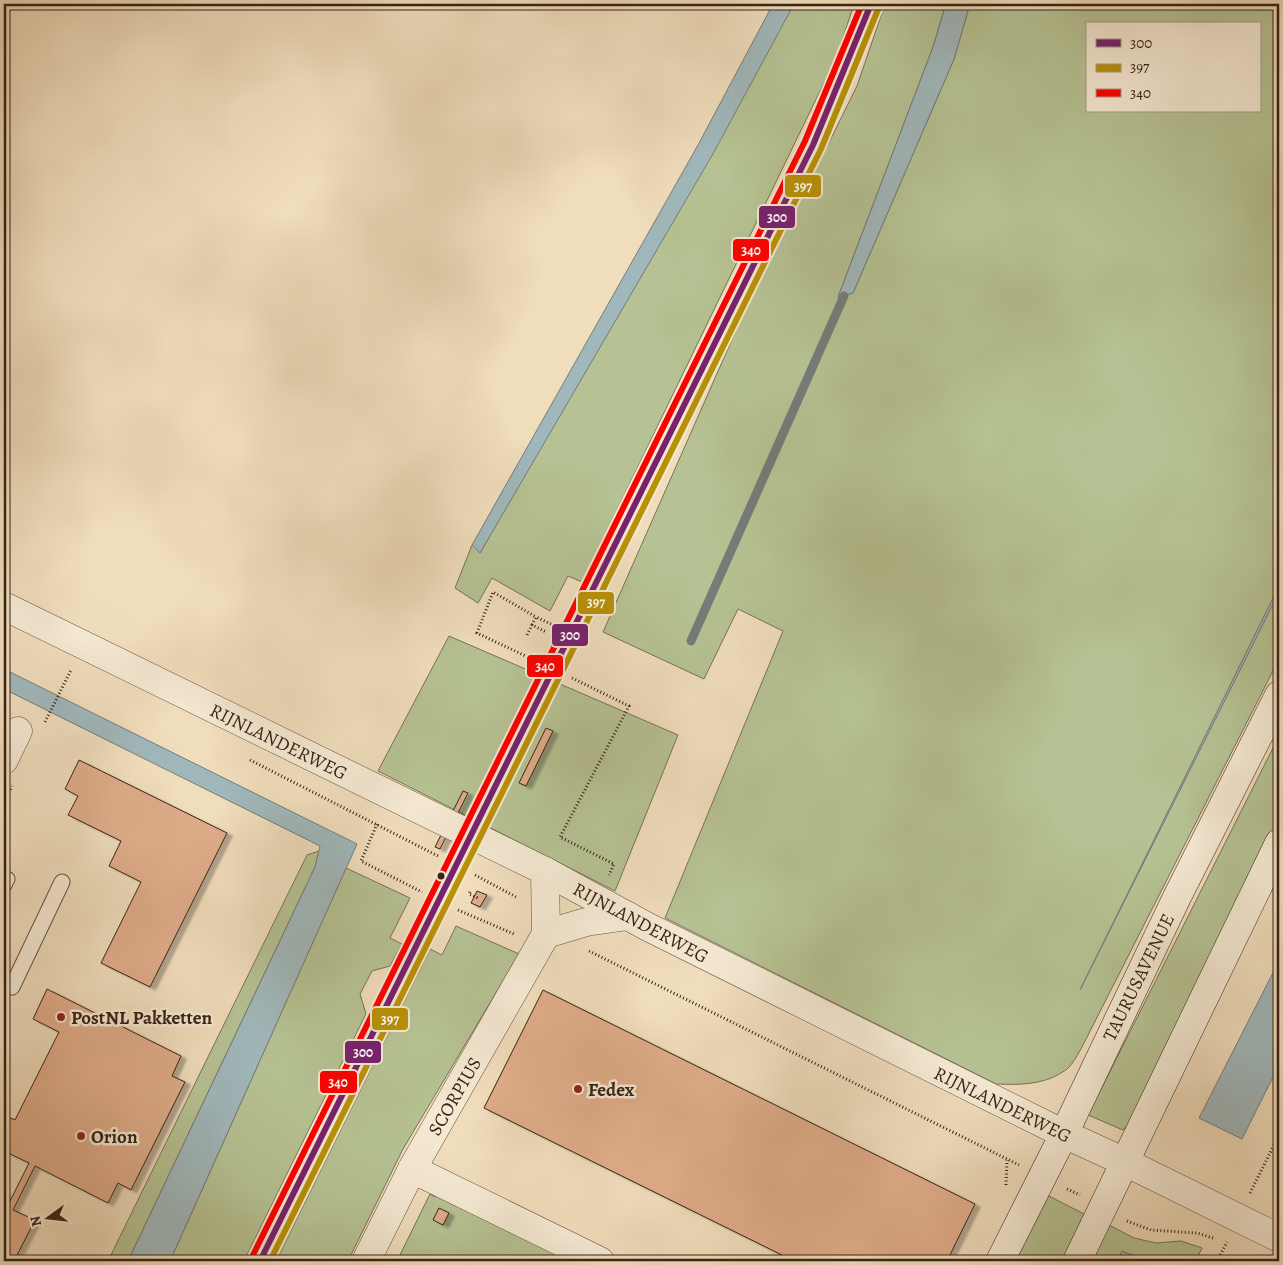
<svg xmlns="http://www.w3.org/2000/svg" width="1283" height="1265" font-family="Alegreya,serif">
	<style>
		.green { fill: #b6c293; stroke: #767254; fill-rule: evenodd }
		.water { fill: #a0b8bc; stroke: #767c79 }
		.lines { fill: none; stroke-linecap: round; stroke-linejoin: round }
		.stream { stroke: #767c79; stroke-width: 9 }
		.building { fill: #dfac89; stroke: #372315; filter: url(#shadow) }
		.service-casing { stroke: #65523f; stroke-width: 17 }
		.minor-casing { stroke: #65523f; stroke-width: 29 }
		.tertiary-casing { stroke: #65523f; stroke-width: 29 }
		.secondary-casing { stroke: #372315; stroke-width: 29 }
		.path { stroke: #372315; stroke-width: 3; stroke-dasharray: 1 2.5; stroke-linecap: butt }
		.service { stroke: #f5e9d3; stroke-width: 15 }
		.minor { stroke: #f5e9d3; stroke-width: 28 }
		.tertiary { stroke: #f5e9d3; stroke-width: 28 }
		.secondary { stroke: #f5e9d3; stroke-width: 28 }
		.service-bridge-casing { stroke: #65523f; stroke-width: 17; stroke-linecap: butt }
		.service-bridge { stroke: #f5e9d3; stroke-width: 15 }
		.bus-1-casing { stroke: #f5e9d3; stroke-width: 10 }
		.bus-2-casing { stroke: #f5e9d3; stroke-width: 10 }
		.bus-3-casing { stroke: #f5e9d3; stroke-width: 10 }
		.bus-1 { stroke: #77216f; stroke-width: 6 }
		.bus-2 { stroke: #b99107; stroke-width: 6 }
		.bus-3 { stroke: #f00; stroke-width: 6 }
		.bus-dot { fill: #372315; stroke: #f5e9d3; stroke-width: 2 }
		.poi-dot { fill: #8f2418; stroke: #f5e9d3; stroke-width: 2 }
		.labels { text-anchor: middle; stroke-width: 5; stroke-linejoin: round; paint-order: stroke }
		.street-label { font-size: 19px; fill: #372315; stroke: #f5e9d3 }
		.poi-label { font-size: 19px; font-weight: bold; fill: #372315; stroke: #f5e9d3; text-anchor: start }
		.line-badge { stroke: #f5e9d3; stroke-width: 2 }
		.badge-label { font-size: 14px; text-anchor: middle; font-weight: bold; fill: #fff }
	</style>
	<defs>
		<filter id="shadow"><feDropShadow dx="5.5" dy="3" stdDeviation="1" flood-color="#0004"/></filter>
	</defs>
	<rect width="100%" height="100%" fill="#f0ddbc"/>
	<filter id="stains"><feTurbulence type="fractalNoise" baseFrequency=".004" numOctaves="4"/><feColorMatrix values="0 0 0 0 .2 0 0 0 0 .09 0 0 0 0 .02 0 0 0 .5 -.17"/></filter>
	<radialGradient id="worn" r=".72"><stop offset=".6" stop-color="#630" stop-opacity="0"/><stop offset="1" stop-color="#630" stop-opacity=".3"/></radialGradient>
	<g class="green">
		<polygon points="794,4 854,4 837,56 582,582 568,576 550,611 492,578 478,603 455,588 472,545 480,553"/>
		<path d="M 885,4 L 946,4 L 933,47 L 838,297 L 853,293 L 954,59 L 970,4 L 1279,4 L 1279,586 L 1139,871 L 1279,592 L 1279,659 L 1082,1047 C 1078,1054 1073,1064 1067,1069 C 1046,1085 1021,1085 996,1084 L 665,918 L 783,631 L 738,609 L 704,679 L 603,632 L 738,326 L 857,86 ZM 1087,24 L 1259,24 L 1259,111 L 1087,111 Z"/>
		<polygon points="449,636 678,735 615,891 378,771"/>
		<polygon points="1279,736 1279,820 1138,1113 1123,1130 1088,1115"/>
		<polygon points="319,851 315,867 128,1261 108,1261 307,855"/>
		<polygon points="346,868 410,898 390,938 402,944 390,966 372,971 360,994 366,1014 244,1261 170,1261"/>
		<polygon points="456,926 519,954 403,1149 348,1261 276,1261 430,949 442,955"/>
		<polygon points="437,1192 576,1261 397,1261 430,1194 435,1197"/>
		<polygon points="1047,1195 1086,1215 1063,1261 1014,1261"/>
		<polygon points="1109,1225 1134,1238 1156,1243 1181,1241 1202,1248 1196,1261 1147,1261 1122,1251 1117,1261 1091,1261"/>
	</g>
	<g class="water">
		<polygon points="773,4 794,4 714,152 480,553 472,545 698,145"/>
		<polygon points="946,4 970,4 954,59 853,293 838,297 933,47"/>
		<polygon points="1279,586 1279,592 1080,990"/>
		<polygon points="4,669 357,844 170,1261 128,1261 315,867 320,846 4,689"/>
		<polygon points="1279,961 1279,1065 1242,1139 1199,1118"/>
		<polygon points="1122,1251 1147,1261 1117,1261"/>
	</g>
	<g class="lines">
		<polyline class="stream" points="691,641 844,296"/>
	</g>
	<g class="building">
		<polygon points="546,728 553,731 526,786 519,783"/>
		<polygon points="79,760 227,833 150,987 101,963 141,882 109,866 121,841 68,815 78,796 65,789"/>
		<polygon points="463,791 468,793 440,849 435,847"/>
		<polygon points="477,891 487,895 480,907 471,903"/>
		<polygon points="47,989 181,1056 172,1076 185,1082 131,1190 118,1183 108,1203 35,1166 13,1210 35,1220 14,1261 4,1261 4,1205 7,1207 29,1163 4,1151 4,1115 15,1120 59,1032 33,1019"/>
		<polygon points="543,990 975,1204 947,1261 794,1261 484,1108"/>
		<polygon points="439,1208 449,1213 443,1225 433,1220"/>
	</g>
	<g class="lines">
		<g class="service-casing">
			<g id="service">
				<polyline points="584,605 813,145 871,4"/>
				<polyline points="4,878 7,879 4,885"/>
				<polyline points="4,984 12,987 62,882"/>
				<polyline points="260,1261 427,926"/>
			</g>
		</g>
		<g class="minor-casing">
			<g id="minor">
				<polyline points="4,760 18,731"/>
				<polyline points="546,934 586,922 628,916"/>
				<polyline points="412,1169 600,1261"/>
				<polyline points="366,1261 412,1169 546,934 545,871"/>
			</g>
		</g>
		<g class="tertiary-casing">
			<polyline id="tertiary" points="4,606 545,871 648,927 1064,1134 1125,1162 1279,1238"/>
		</g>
		<g class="secondary-casing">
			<g id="secondary">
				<polyline points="1000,1261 1064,1134 1177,897 1279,695"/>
				<polyline points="1077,1261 1279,843"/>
			</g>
		</g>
		<g class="path">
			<polyline points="532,625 536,617 551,624"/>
			<polyline points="527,635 532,625 546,632"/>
			<polyline points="534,660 477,633 493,592 536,617"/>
			<polyline points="572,678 629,706 560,837 614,864 609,875"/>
			<polyline points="45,722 71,670"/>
			<polyline points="250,760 438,856"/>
			<polyline points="4,802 12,786"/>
			<polyline points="377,824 361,861 422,892"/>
			<polyline points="475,875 518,898"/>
			<polyline points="470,892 469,894 478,898"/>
			<polyline points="458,910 514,934"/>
			<polyline points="589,951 1019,1165"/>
			<polyline points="1006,1185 1007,1160"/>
			<polyline points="1067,1189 1080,1195"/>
			<polyline points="1250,1193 1279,1135"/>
			<polyline points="1127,1221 1151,1230 1197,1233 1213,1238"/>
			<polyline points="1217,1261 1227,1242"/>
		</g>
		<use href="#service" class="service"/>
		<use href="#minor" class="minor"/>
		<use href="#tertiary" class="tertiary"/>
		<use href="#secondary" class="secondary"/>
		<g class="service-bridge-casing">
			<polyline id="service-bridge" points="427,926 584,605"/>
		</g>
		<use href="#service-bridge" class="service-bridge"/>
		<g class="bus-1-casing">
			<polyline id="bus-1" points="260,1261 813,145 871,4"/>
		</g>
		<g class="bus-2-casing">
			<polyline id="bus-2" points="270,1261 821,149 879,7"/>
		</g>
		<g class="bus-3-casing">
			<polyline id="bus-3" points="252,1257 805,141 862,4"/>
		</g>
		<use href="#bus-1" class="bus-1"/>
		<use href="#bus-2" class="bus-2"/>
		<use href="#bus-3" class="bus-3"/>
	</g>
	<circle class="bus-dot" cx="441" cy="876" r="4.5"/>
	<g class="poi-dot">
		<circle cx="61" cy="1017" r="5"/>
		<circle cx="578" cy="1089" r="5"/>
		<circle cx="81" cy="1136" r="5"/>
	</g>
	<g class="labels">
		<g class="street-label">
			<text transform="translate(279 741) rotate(26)" y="7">RIJNLANDERWEG</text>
			<text transform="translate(641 922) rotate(28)" y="7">RIJNLANDERWEG</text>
			<text transform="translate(1138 977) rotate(-64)" y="7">TAURUSAVENUE</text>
			<text transform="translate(454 1096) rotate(-60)" y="7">SCORPIUS</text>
			<text transform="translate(1003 1104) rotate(26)" y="7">RIJNLANDERWEG</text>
		</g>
		<g class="poi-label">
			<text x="71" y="1024">PostNL Pakketten</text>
			<text x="588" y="1096">Fedex</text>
			<text x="91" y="1143">Orion</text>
		</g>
	</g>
	<g class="line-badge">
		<rect x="784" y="174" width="38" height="24" rx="5" fill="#b99107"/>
		<rect x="758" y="205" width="38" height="24" rx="5" fill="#77216f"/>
		<rect x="732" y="238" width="38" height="24" rx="5" fill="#f00"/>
		<rect x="577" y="591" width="38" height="24" rx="5" fill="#b99107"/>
		<rect x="551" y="623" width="38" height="24" rx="5" fill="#77216f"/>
		<rect x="526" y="654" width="38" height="24" rx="5" fill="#f00"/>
		<rect x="371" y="1007" width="38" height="24" rx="5" fill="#b99107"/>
		<rect x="344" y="1040" width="38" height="24" rx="5" fill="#77216f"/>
		<rect x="319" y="1070" width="39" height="24" rx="5" fill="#f00"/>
	</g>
	<g class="badge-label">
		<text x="803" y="191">397</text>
		<text x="777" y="222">300</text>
		<text x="751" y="255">340</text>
		<text x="596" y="607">397</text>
		<text x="570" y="640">300</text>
		<text x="545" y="671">340</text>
		<text x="390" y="1024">397</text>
		<text x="363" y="1057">300</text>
		<text x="338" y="1087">340</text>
	</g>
	<rect width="1283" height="1265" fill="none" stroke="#f0ddbc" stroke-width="20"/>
	<rect x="5" y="5" width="1273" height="1255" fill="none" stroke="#372315" stroke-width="2.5"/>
	<rect x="10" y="10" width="1263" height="1245" fill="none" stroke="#372315"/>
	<rect x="1086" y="22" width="175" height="90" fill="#f5e9d3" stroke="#a99a87"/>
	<rect x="1096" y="39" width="25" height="8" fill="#77216f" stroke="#a99a87"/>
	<text x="1130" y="48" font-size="15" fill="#372315">300</text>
	<rect x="1096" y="64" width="25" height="8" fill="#b99107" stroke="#a99a87"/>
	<text x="1130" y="72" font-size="15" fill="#372315">397</text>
	<rect x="1096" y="89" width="25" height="8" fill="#ff0000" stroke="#a99a87"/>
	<text x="1130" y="98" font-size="15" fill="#372315">340</text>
	<g transform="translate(48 1218) rotate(255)" stroke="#f5e9d3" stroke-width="4" paint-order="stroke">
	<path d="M0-4L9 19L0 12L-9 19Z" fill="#372315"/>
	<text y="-8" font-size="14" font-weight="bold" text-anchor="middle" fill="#372315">N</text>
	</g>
	<rect width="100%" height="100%" filter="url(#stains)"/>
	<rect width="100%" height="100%" fill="url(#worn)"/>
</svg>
